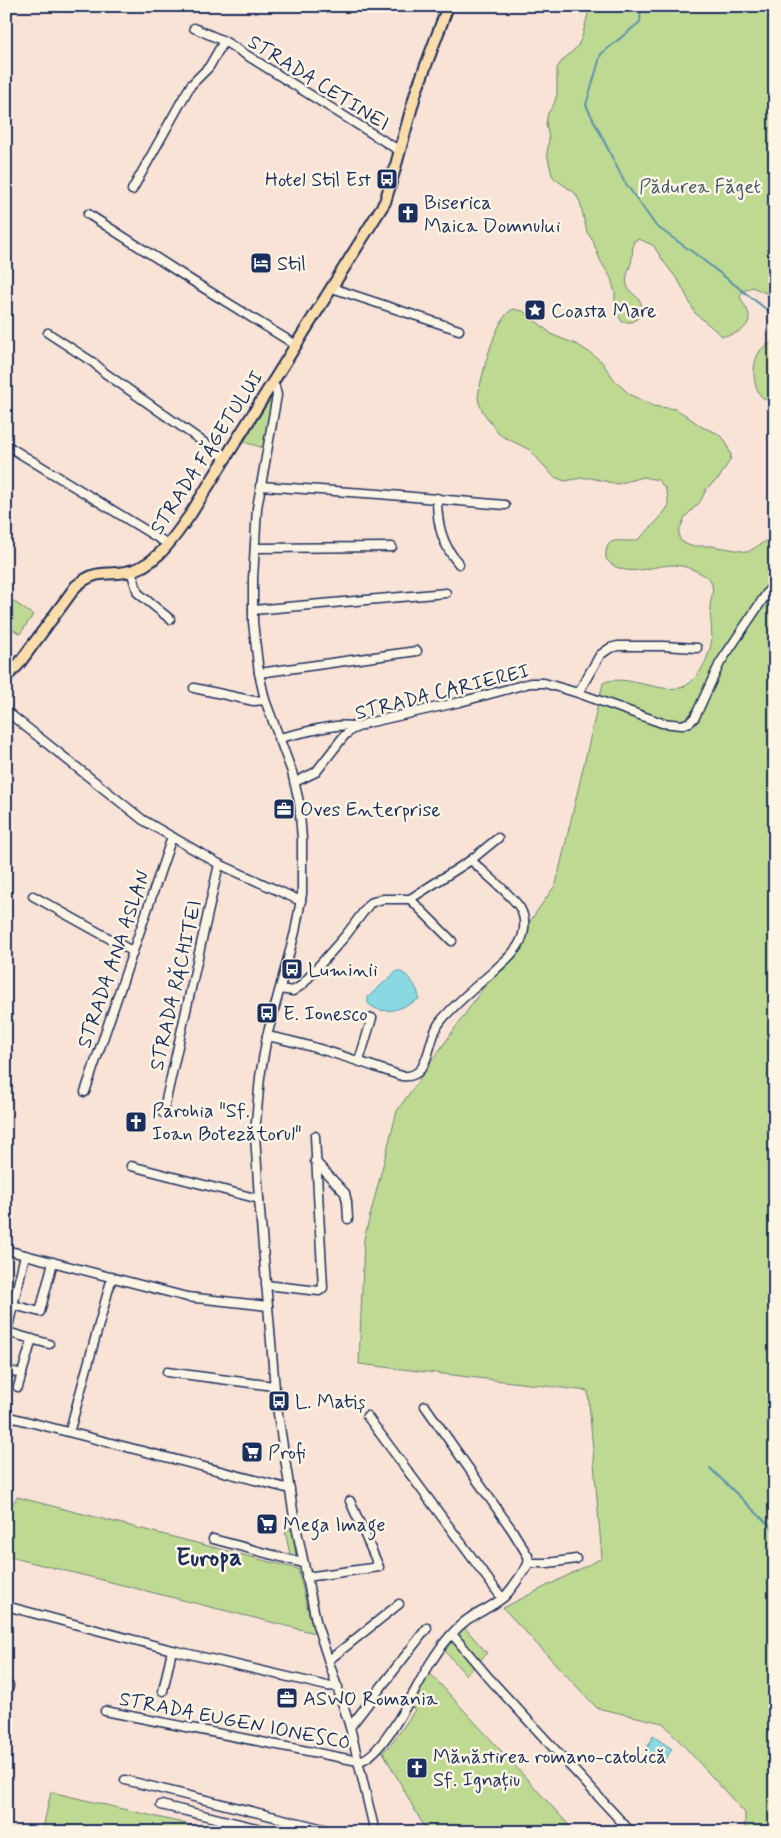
<svg xmlns="http://www.w3.org/2000/svg" width="781" height="1838" font-family="Mynerve,sans-serif">
	<style>
		.green { fill: #bed991; stroke: #6c8478 }
		.water { fill: #88d9e1; stroke: #5c95ad }
		.lines { fill: none; stroke-linecap: round; stroke-linejoin: round }
		.stream { stroke: #5c95ad; stroke-width: 2 }
		.minor-casing { stroke: #1b2f5e; stroke-width: 11 }
		.major-casing { stroke: #1b2f5e; stroke-width: 14 }
		.minor { stroke: #fcf5e5; stroke-width: 8 }
		.major { stroke: #faddab; stroke-width: 10 }
		.labels { text-anchor: middle; stroke-width: 5; stroke-linejoin: round; paint-order: stroke }
		.street-label { font-size: 20px; fill: #1b2f5e; stroke: #fcf5e5 }
		.poi-label { font-size: 20px; fill: #1b2f5e; stroke: #fcf5e5; text-anchor: start }
		.park-label { font-size: 20px; fill: #445a6b; stroke: #fcf5e5 }
		.district-label { font-size: 25px; font-weight: bold; fill: #1b2f5e; stroke: #fcf5e5 }
	</style>
	<rect width="100%" height="100%" fill="#f9e2d6"/>
	<filter id="ink" filterUnits="userSpaceOnUse"><feTurbulence type="fractalNoise" baseFrequency=".02" numOctaves="2"/><feDisplacementMap in="SourceGraphic" scale="10" xChannelSelector="R" yChannelSelector="G"/><feConvolveMatrix kernelMatrix="1 2 1 2 8 2 1 2 1" color-interpolation-filters="sRGB"/></filter>
	<g filter="url(#ink)">
		<g class="green">
			<path d="M 590,6 L 775,6 L 775,297 L 752,287 L 743,291 L 740,296 C 742,303 748,308 749,315 C 751,329 733,336 722,336 L 695,313 L 680,283 L 664,262 L 653,245 L 639,239 L 634,241 C 632,247 633,251 632,257 C 632,267 624,274 627,285 C 631,298 645,294 641,316 L 632,322 L 622,322 L 615,309 L 615,293 L 611,278 L 600,260 L 593,241 L 587,232 L 580,202 L 575,193 L 555,179 L 552,175 L 547,154 L 549,138 L 546,123 L 548,113 L 554,104 L 557,94 L 557,68 L 562,61 L 577,47 L 582,37 Z"/>
			<path d="M 513,309 L 523,311 L 553,335 L 578,345 L 592,354 L 601,361 L 614,379 L 629,394 L 653,406 L 675,409 L 684,414 L 702,427 L 717,433 L 725,440 L 731,455 L 730,460 L 719,478 L 707,488 L 700,502 L 685,517 L 679,531 L 679,537 L 681,541 L 690,546 L 712,546 L 748,552 L 766,541 L 775,539 L 775,1832 L 745,1832 L 745,1813 L 663,1723 L 597,1708 L 503,1608 L 602,1558 L 588,1391 L 359,1364 L 364,1239 L 397,1111 L 556,884 L 603,683 C 625,672 662,696 685,686 C 698,679 706,663 710,649 C 714,636 710,622 710,608 C 710,600 714,593 712,585 C 711,578 706,576 700,573 C 691,568 681,565 671,565 C 648,566 625,580 606,559 C 604,530 626,546 639,539 L 658,520 L 668,507 L 668,497 L 665,488 L 658,480 L 643,477 L 617,484 L 591,478 L 581,478 L 565,481 L 554,477 L 530,450 L 502,436 L 498,433 L 483,412 L 479,403 L 478,397 C 481,378 495,317 513,309 Z"/>
			<path d="M 775,343 L 775,402 C 771,401 766,400 763,398 C 749,387 750,343 775,343 Z"/>
			<polygon points="270,399 274,402 264,448 244,442"/>
			<polygon points="6,596 33,615 20,634 6,625"/>
			<polygon points="17,1497 298,1569 310,1618 315,1633 6,1556 6,1514"/>
			<polygon points="292,1529 296,1556 290,1555 285,1530"/>
			<polygon points="464,1627 487,1653 466,1675 445,1651"/>
			<polygon points="429,1672 568,1824 569,1831 427,1832 383,1752 393,1742 415,1710 410,1705"/>
			<polygon points="51,1792 221,1832 57,1832 43,1828"/>
		</g>
		<g class="water">
			<path d="M 397,971 C 407,972 419,988 419,999 C 404,1008 382,1018 368,1003 L 368,997 Z"/>
			<polygon points="653,1736 672,1749 662,1765 644,1755"/>
		</g>
		<g class="lines">
			<g class="stream">
				<polyline points="641,6 640,22 601,54 586,105 624,181 656,226 694,253 775,316"/>
				<polyline points="710,1468 775,1531"/>
			</g>
			<g class="minor-casing">
				<g id="minor">
					<polyline points="194,28 224,41 400,151"/>
					<polyline points="132,190 185,95 191,85 209,67 224,41"/>
					<polyline points="88,214 194,282 296,345"/>
					<polyline points="332,288 459,330"/>
					<polyline points="48,333 94,363 105,373 226,458"/>
					<polyline points="272,384 275,387 277,395 257,508 253,579 253,622 259,673 265,700 292,772 299,802 302,839 302,894 295,932 267,1036 260,1077 255,1134 259,1199 276,1401 294,1517 317,1625 350,1727 375,1832"/>
					<polyline points="6,445 168,544"/>
					<polyline points="260,486 379,494 505,505"/>
					<path d="M 437,498 C 437,524 442,545 459,564"/>
					<polyline points="255,548 392,547"/>
					<polyline points="131,571 138,593 170,619"/>
					<polyline points="253,610 446,593"/>
					<polyline points="259,673 417,651"/>
					<polyline points="194,688 254,701 265,700"/>
					<polyline points="578,693 600,655 610,648 618,646 663,646 697,648"/>
					<polyline points="6,711 143,820 219,864 301,901"/>
					<path d="M 278,738 C 296,735 339,721 356,727"/>
					<polyline points="295,782 316,772 344,736 351,730 367,723 460,702 530,683 544,683 578,693 662,723 682,725 690,722 695,717 720,663 769,590 775,585"/>
					<polyline points="471,860 498,838"/>
					<polyline points="33,896 132,951"/>
					<polyline points="410,899 452,941"/>
					<path d="M 267,1036 C 314,1045 357,1061 402,1076 C 432,1079 426,1040 440,1022 C 455,1003 477,986 495,970 C 501,964 509,958 514,951 C 524,940 528,922 520,908 C 513,896 483,872 471,860 L 410,899 L 383,899 L 370,903 L 346,935 L 302,985 L 293,991 L 280,989"/>
					<polyline points="359,1061 372,1018"/>
					<polyline points="85,1092 172,837"/>
					<polyline points="163,1113 219,864"/>
					<polyline points="315,1161 345,1193 347,1202 348,1219"/>
					<polyline points="131,1166 259,1199"/>
					<polyline points="6,1250 187,1297 268,1306"/>
					<polyline points="266,1285 319,1291 323,1288 315,1136"/>
					<polyline points="13,1305 40,1312 53,1262"/>
					<polyline points="7,1332 49,1344"/>
					<polyline points="6,1335 25,1255"/>
					<polyline points="6,1370 22,1374"/>
					<polyline points="167,1372 274,1386"/>
					<polyline points="18,1387 32,1339"/>
					<polyline points="6,1416 290,1489"/>
					<polyline points="367,1416 502,1598"/>
					<polyline points="71,1426 112,1277"/>
					<polyline points="213,1539 303,1563"/>
					<polyline points="528,1563 548,1563 576,1559"/>
					<polyline points="306,1577 379,1567 350,1501"/>
					<polyline points="6,1606 172,1650 327,1686 338,1687"/>
					<polyline points="452,1634 489,1678 631,1832"/>
					<polyline points="329,1660 399,1604"/>
					<polyline points="163,1691 172,1650"/>
					<polyline points="6,1695 9,1686"/>
					<path d="M 105,1711 L 358,1761 C 383,1759 417,1684 431,1662 C 441,1646 453,1630 468,1619 C 480,1612 493,1606 504,1597 C 514,1587 521,1575 529,1563 L 528,1556 L 512,1530 L 425,1406"/>
					<polyline points="350,1727 427,1628"/>
					<polyline points="125,1780 336,1832"/>
					<polyline points="161,1805 273,1832"/>
				</g>
			</g>
			<g class="major-casing">
				<path id="major" d="M 6,677 L 18,665 L 76,586 C 97,569 103,576 126,572 C 156,567 174,537 190,515 L 385,202 L 394,172 L 416,92 L 448,6"/>
			</g>
			<use href="#minor" class="minor"/>
			<use href="#major" class="major"/>
		</g>
	</g>
	<defs>
		<g id="bus-square" transform="scale(1.125)"><rect x="-9" y="-9" width="18" height="18" rx="4" fill="#1b2f5e" stroke="#fcf5e5"/><path d="M-5-6H5V4H4V6H2V4H-2V6H-4V4H-5ZM-3.5-4V0h7V-4ZM-3.5 1.2v1.5H-2V1.2ZM2 1.2v1.5H3.5V1.2Z" fill="#fff"/></g>
		<g id="church-square" transform="scale(1.125)"><rect x="-9" y="-9" width="18" height="18" rx="4" fill="#1b2f5e" stroke="#fcf5e5"/><path d="M-1.2-6h2.4v3.5h3.3v2.4h-3.3V6h-2.4V-.1h-3.3v-2.4h3.3Z" fill="#fff"/></g>
		<g id="hotel-square" transform="scale(1.125)"><rect x="-9" y="-9" width="18" height="18" rx="4" fill="#1b2f5e" stroke="#fcf5e5"/><path d="M-6-4.5h1.5V1H6V5H4.5V3h-9V5H-6ZM-4 0a1.8 1.8 0 1 1 3.6 0ZM.5 0V-2.5h3Q6-2.5 6 0Z" fill="#fff"/></g>
		<g id="sight-square" transform="scale(1.125)"><rect x="-9" y="-9" width="18" height="18" rx="4" fill="#1b2f5e" stroke="#fcf5e5"/><path d="M0-6L1.8-2.2L6-1.7L2.9 1.2L3.7 5.4L0 3.3L-3.7 5.4L-2.9 1.2L-6-1.7L-1.8-2.2Z" fill="#fff"/></g>
		<g id="office-square" transform="scale(1.125)"><rect x="-9" y="-9" width="18" height="18" rx="4" fill="#1b2f5e" stroke="#fcf5e5"/><path d="M-6-3h4V-5.5h4V-3h4V5H-6ZM-1-4.5V-3h2v-1.5ZM-6 0V1H6V0Z" fill="#fff"/></g>
		<g id="supermarket-square" transform="scale(1.125)"><rect x="-9" y="-9" width="18" height="18" rx="4" fill="#1b2f5e" stroke="#fcf5e5"/><path d="M-6-5.5h2.5l.6 2H6L4.5 2H-2.5L-4.4-4H-6ZM-1.5 3.2a1.3 1.3 0 1 0 .1 0ZM3 3.2a1.3 1.3 0 1 0 .1 0Z" fill="#fff"/></g>
	</defs>
	<g fill-rule="evenodd">
		<use href="#bus-square" x="387" y="179"/>
		<use href="#church-square" x="408" y="213"/>
		<use href="#hotel-square" x="261" y="263"/>
		<use href="#sight-square" x="535" y="310"/>
		<use href="#office-square" x="284" y="809"/>
		<use href="#bus-square" x="292" y="969"/>
		<use href="#bus-square" x="267" y="1013"/>
		<use href="#church-square" x="136" y="1122"/>
		<use href="#bus-square" x="279" y="1401"/>
		<use href="#supermarket-square" x="252" y="1452"/>
		<use href="#supermarket-square" x="267" y="1524"/>
		<use href="#office-square" x="287" y="1698"/>
		<use href="#church-square" x="417" y="1768"/>
	</g>
	<g class="labels">
		<g class="street-label">
			<text transform="translate(319 82) rotate(32)" y="7">STRADA CETINEI</text>
			<text transform="translate(206 452) rotate(-57)" y="7">STRADA FĂGETULUI</text>
			<text transform="translate(442 691) rotate(-14)" y="7">STRADA CARIEREI</text>
			<text transform="translate(113 959) rotate(-71)" y="7">STRADA ANA ASLAN</text>
			<text transform="translate(175 985) rotate(-77)" y="7">STRADA RĂCHITEI</text>
			<text transform="translate(235 1720) rotate(11)" y="7">STRADA EUGEN IONESCO</text>
		</g>
		<g class="poi-label">
			<text x="371" y="186" text-anchor="end">Hotel Stil Est</text>
			<text x="424" y="209">Biserica<tspan x="424" dy="23">Maica Domnului</tspan></text>
			<text x="277" y="270">Stil</text>
			<text x="551" y="317">Coasta Mare</text>
			<text x="300" y="816">Oves Enterprise</text>
			<text x="308" y="976">Luminii</text>
			<text x="283" y="1020">E. Ionesco</text>
			<text x="152" y="1117">Parohia "Sf.<tspan x="152" dy="23">Ioan Botezătorul"</tspan></text>
			<text x="295" y="1408">L. Matiș</text>
			<text x="268" y="1459">Profi</text>
			<text x="283" y="1531">Mega Image</text>
			<text x="303" y="1705">ASWO Romania</text>
			<text x="433" y="1763">Mănăstirea romano-catolică<tspan x="433" dy="23">Sf. Ignațiu</tspan></text>
		</g>
		<g class="park-label">
			<text x="700" y="193">Pădurea Făget</text>
		</g>
		<g class="district-label">
			<text x="209" y="1565">Europa</text>
		</g>
	</g>
	<rect width="781" height="1838" fill="none" stroke="#fcf5e5" stroke-width="25"/>
	<rect x="12" y="12" width="756" height="1813" fill="none" stroke="#1b2f5e" stroke-width="2" filter="url(#ink)"/>
</svg>
